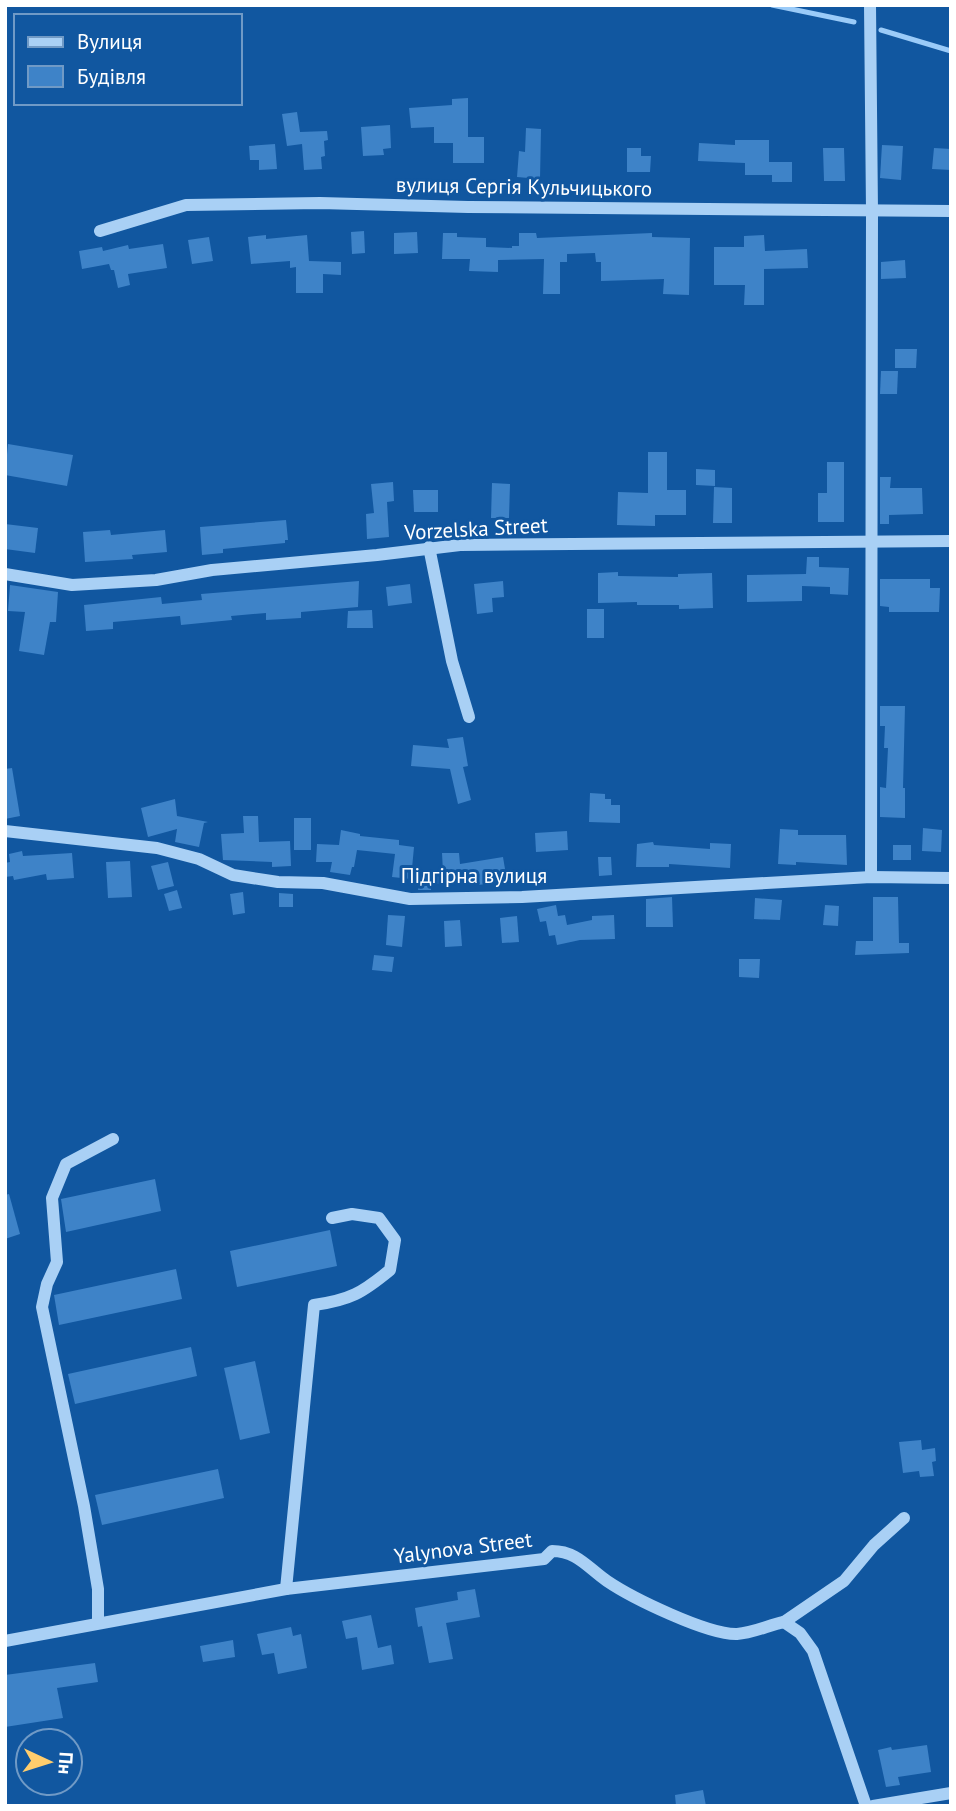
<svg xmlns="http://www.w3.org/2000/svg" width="956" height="1811" font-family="'PT Sans',sans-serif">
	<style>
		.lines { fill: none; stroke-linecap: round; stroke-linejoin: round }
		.stream { stroke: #9bcbf8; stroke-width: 5 }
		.building { fill: #3e83c8 }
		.minor { stroke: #a9d0f5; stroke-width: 12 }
		.labels { text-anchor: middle; stroke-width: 6; stroke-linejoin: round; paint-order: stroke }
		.street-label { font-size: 21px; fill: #fff; stroke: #1157a0 }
	</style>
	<rect width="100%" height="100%" fill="#1157a0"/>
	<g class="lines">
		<g class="stream">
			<polyline points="772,5 854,22"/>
			<polyline points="881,30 951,51"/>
		</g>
	</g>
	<g class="building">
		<polygon points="468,98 468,137 484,137 484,163 453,163 453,143 434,143 434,127 411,128 409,108 452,105 452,99"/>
		<polygon points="297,112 300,132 327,131 328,140 324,141 325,156 321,157 322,169 304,170 302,144 287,146 282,114"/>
		<polygon points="390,125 391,148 383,149 384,155 363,156 361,127"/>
		<polygon points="526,128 541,129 540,179 517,177 519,151 525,152"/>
		<polygon points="735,140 769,140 769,162 792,162 792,182 772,182 772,175 745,175 745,163 698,161 699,143 735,145"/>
		<polygon points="275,144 277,169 259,170 259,160 250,160 249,146"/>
		<polygon points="882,145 903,146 901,180 880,178"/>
		<polygon points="627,148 641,148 641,156 651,156 650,172 627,172"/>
		<polygon points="823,148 844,148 845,181 824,181"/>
		<polygon points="934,148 951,149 951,170 932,169"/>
		<polygon points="364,231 365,253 352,254 351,232"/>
		<polygon points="417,232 418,253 394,254 394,233"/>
		<polygon points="443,233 457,233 457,237 486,238 486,247 512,248 512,246 519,246 519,233 536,233 537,238 652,233 652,237 690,238 689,295 663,294 664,279 601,281 601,262 596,262 595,253 567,254 567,262 560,262 560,294 543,294 544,259 498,260 498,272 469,271 470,259 442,259"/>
		<polygon points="266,235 266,239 307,235 309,261 341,262 341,275 323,274 323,293 296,293 296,267 290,268 290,261 251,264 248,237"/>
		<polygon points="764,235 765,251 807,249 808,268 764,269 764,305 744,305 745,285 714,285 714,247 744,247 744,236"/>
		<polygon points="209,237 213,261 192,264 188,240"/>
		<polygon points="163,244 167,268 128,274 130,285 118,288 114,270 111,270 109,264 82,269 79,251 102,247 103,251 128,245 129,249"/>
		<polygon points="905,260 906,278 881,279 881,262"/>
		<polygon points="895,349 917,349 916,368 895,368"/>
		<polygon points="881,371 898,371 897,394 880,394"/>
		<polygon points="8,444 73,455 67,486 5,475"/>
		<polygon points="648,452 667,452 667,490 686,490 686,515 655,515 655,526 617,525 618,492 648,493"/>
		<polygon points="827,462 844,462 844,522 818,522 818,493 827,493"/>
		<polygon points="696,469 715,470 715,486 696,485"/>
		<polygon points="880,477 891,477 890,488 922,488 923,514 889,515 889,524 880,524"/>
		<polygon points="393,482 394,501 387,502 389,537 367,539 366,514 374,513 371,484"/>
		<polygon points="492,483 510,484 509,518 491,518"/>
		<polygon points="714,487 732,488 732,523 713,523"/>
		<polygon points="413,490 438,490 438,512 414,512"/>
		<polygon points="286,520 288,540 285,540 285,543 223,549 223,553 202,555 200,527"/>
		<polygon points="5,524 38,528 35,553 5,549"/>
		<polygon points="110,530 111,535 165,530 167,552 132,555 133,559 85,562 83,532"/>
		<polygon points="807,557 819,557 819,567 849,568 848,595 830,594 830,587 802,586 802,601 747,602 747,575 806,574"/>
		<polygon points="618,572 618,576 678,577 678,574 712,573 713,608 679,609 679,605 637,605 637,602 598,603 598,573"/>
		<polygon points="880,579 930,579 930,588 940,588 939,612 889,612 889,607 880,606"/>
		<polygon points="359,581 358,607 301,612 301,618 266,620 266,613 231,616 232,620 181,625 180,616 113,622 113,629 86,631 84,605 161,597 162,604 202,600 201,594"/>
		<polygon points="503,581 504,597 492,598 493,612 477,614 474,584"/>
		<polygon points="410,584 412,603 388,606 386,587"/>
		<polygon points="10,585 58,592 56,622 50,622 44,655 19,651 25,612 8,611"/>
		<rect x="587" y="609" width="17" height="29"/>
		<polygon points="372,610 373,628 347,628 348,611"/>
		<polygon points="880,706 905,706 903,788 905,788 905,818 880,817 880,787 886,788 888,748 884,748 885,726 880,726"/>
		<polygon points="463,737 468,766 463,767 471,800 458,804 450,769 411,766 413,745 449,748 447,739"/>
		<polygon points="12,768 20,816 5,819 5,769"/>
		<polygon points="590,793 605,794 605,799 611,799 611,805 620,805 620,823 589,822"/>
		<polygon points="175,799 177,816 208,822 204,823 199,847 175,842 177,829 148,837 141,808"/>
		<polygon points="243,816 258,816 259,842 290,841 291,866 272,867 272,862 223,860 221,834 244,833"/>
		<rect x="294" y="818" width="17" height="32"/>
		<polygon points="923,828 942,830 941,852 922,851"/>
		<polygon points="780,829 798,830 798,835 846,835 847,865 796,862 796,865 778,864"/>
		<polygon points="341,830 360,834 360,836 399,840 399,845 414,847 411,879 392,877 395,854 357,850 354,867 352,867 350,875 330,872 332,862 316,862 317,844 339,845"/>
		<polygon points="567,831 568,850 536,852 535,833"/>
		<polygon points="653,842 654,845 710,849 710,843 731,844 730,868 669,864 669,867 636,867 637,844"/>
		<rect x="893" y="845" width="18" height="15"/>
		<polygon points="22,851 23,856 72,853 74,878 47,880 46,874 14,880 13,876 5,877 5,863 10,862 9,854"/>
		<polygon points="442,853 459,853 460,864 503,857 507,881 478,885 477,881 431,884 431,890 418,890 419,886 414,885 414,871 443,872"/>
		<polygon points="598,857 611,857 612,875 599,876"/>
		<polygon points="130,861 132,897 108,898 106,862"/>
		<polygon points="168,862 174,886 158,890 151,866"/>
		<polygon points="177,890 182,908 169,911 164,894"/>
		<polygon points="243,892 245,913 233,915 230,894"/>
		<polygon points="279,893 293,894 293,907 279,907"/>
		<polygon points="672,897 673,927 646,927 646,899"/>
		<polygon points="873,897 898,897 899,943 909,943 909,953 855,955 856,941 873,941"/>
		<polygon points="755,898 782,900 780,920 754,919"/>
		<polygon points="556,905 558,916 565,915 567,925 592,920 592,916 614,915 615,939 580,940 557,945 555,935 549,936 546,921 540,922 537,909"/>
		<polygon points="825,905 839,906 838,926 823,925"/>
		<polygon points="388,915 405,916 402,947 386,945"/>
		<polygon points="517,916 519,942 502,943 500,918"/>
		<polygon points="460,920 462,946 445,947 444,921"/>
		<polygon points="374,955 394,957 392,972 372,970"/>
		<polygon points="739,959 760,959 759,978 739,977"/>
		<polygon points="155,1179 161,1211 66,1232 61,1199"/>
		<polygon points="9,1194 20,1234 5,1239 5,1195"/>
		<polygon points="330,1230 337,1266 237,1287 230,1251"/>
		<polygon points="176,1269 182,1299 59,1325 54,1295"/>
		<polygon points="191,1347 197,1376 75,1404 68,1374"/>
		<polygon points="255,1361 270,1433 240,1440 224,1368"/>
		<polygon points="921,1440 922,1450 935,1448 936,1461 932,1462 934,1476 920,1477 919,1471 903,1473 899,1442"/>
		<polygon points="218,1469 224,1498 102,1525 95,1495"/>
		<polygon points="475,1589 480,1617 446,1623 453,1659 429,1663 422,1626 418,1627 415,1608 458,1600 457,1592"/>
		<polygon points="371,1615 378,1648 391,1645 394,1664 362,1670 357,1637 346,1639 342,1621"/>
		<polygon points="291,1627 293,1636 301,1634 307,1668 278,1674 274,1653 262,1655 257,1634"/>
		<polygon points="233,1640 235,1657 203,1662 200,1646"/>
		<polygon points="95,1663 98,1682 57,1688 63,1718 5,1727 5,1675"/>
		<polygon points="927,1745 931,1772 898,1777 900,1785 886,1787 878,1750 891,1747 892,1750"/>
		<polygon points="703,1790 706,1806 676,1806 675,1795"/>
	</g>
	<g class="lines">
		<g class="minor">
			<polyline points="870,5 872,212 871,877"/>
			<polyline points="100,231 186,205 320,203 468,207 951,211"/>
			<polyline points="429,547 452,661 469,717"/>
			<polyline points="5,574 72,585 156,580 212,570 377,555 460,545 951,541"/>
			<polyline points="5,831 157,848 199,859 233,875 278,882 323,883 410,899 522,897 871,877 951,878"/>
			<path d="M 286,1589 L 314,1305 C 350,1300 362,1293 390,1270 L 395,1240 L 379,1218 L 352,1214 L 332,1218"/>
			<polyline points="784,1622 844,1581 874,1545 904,1518"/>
			<polyline points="98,1623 98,1589 84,1506 42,1307 47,1284 57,1262 52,1198 66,1164 113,1139"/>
			<path d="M 5,1641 L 286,1589 L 544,1559 L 552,1551 C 577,1551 588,1568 607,1581 C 632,1598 708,1635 737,1634 C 753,1633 769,1625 784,1622 L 800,1633 L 813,1651 L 866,1806"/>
			<polyline points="873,1806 951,1793"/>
		</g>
	</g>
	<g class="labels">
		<g class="street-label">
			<text transform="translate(524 187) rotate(1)" y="7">вулиця Сергія Кульчицького</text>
			<text transform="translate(476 529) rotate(-3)" y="7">Vorzelska Street</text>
			<text x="474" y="883">Підгірна вулиця</text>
			<text transform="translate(463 1548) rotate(-7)" y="7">Yalynova Street</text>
		</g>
	</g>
	<rect width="956" height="1811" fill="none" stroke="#ffffff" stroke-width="14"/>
	<rect x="14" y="14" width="228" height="91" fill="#1157a0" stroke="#709ac6" stroke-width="2"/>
	<rect x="28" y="37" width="35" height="10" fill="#a9d0f5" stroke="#709ac6" stroke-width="2"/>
	<text x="77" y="49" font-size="21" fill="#ffffff">Вулиця</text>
	<rect x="28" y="66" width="35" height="21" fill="#3e83c8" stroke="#709ac6" stroke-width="2"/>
	<text x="77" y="84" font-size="21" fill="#ffffff">Будівля</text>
	<g transform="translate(49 1762) rotate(94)"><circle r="33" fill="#1157a0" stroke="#709ac6" stroke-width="2"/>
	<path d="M0-5L12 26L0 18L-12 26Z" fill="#ffcd6d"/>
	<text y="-10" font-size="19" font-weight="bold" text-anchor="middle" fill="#ffffff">Пн</text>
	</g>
</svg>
